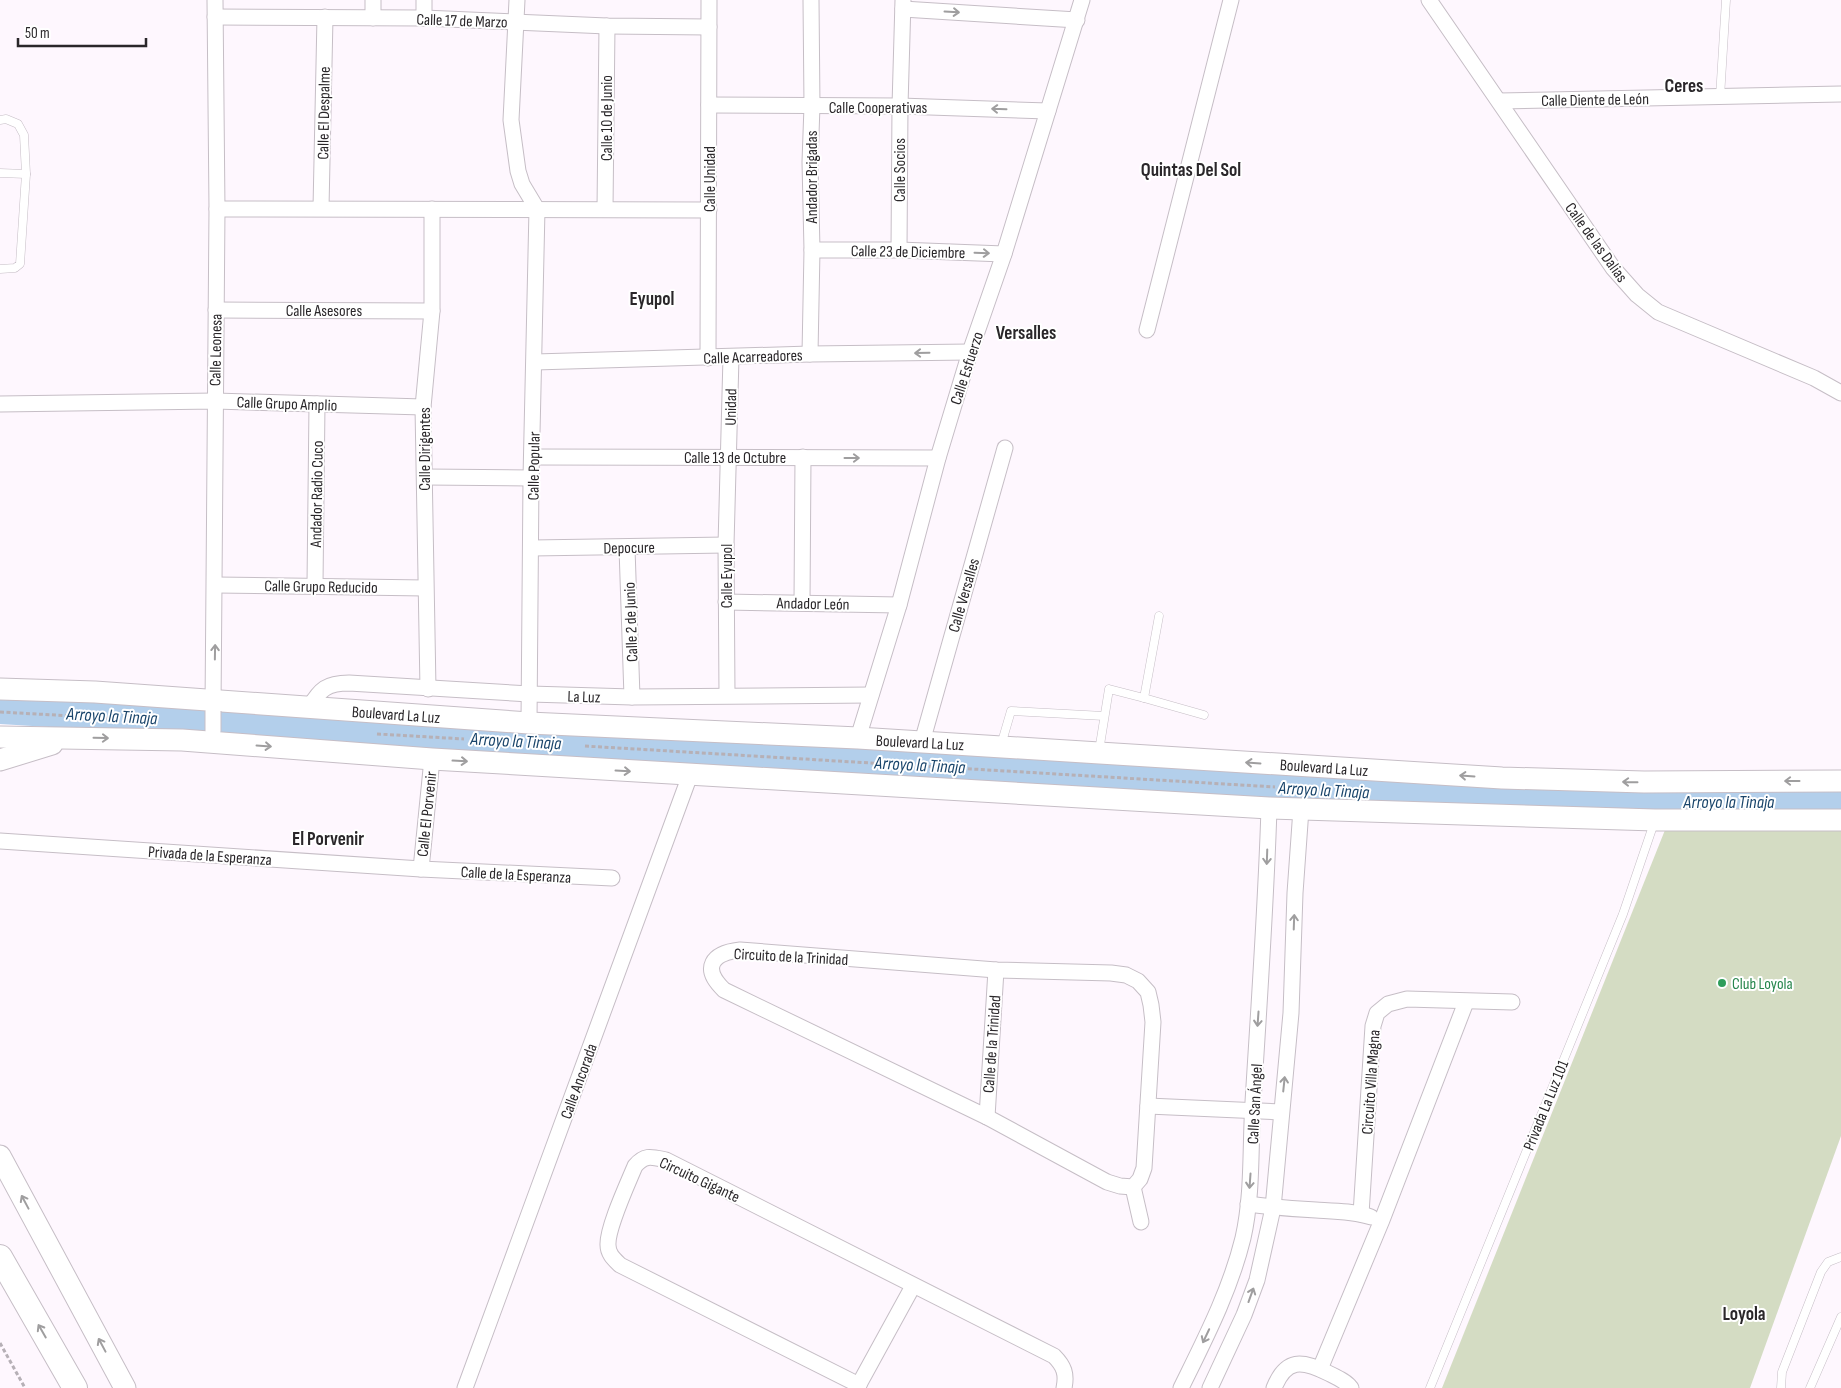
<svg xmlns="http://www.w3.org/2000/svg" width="1841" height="1388" font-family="'Sofia Sans Condensed',sans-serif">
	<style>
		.green { fill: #d4dcc3 }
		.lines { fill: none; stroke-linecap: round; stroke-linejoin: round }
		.river { stroke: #b3cfeb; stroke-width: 30 }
		.lane-casing { stroke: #c6bec6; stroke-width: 9 }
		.street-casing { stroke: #c6bec6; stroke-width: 17 }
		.secondary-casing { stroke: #c6bec6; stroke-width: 23 }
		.primary-casing { stroke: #c6bec6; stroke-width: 26 }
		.path { stroke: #b6b0b6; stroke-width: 3; stroke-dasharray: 4 2.5; stroke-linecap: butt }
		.lane { stroke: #fff; stroke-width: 8 }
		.street { stroke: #fff; stroke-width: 15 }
		.secondary { stroke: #fff; stroke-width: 21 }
		.primary { stroke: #fff; stroke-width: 24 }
		.street-bridge-casing { stroke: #c6bec6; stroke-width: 17; stroke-linecap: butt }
		.street-bridge { stroke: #fff; stroke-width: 15 }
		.oneway { stroke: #9f9e9f }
		.leisure-dot { fill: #2e9e5b; stroke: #fff; stroke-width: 2 }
		.labels { text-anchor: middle; stroke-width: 4; stroke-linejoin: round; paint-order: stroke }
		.street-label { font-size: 16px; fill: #2a272a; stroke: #fff }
		.leisure-label { font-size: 16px; fill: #27864d; stroke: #fff; text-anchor: start }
		.water-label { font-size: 18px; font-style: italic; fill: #1a456b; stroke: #fff }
		.quarter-label { font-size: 19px; font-weight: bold; fill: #2a272a; stroke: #fff }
	</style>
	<rect width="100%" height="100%" fill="#fef7fe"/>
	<polygon class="green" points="1665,830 1841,830 1841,1136 1750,1388 1442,1388"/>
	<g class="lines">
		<polyline class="river" points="0,709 1482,800 1748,803 1841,799"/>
		<g class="lane-casing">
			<g id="lane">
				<polyline points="1720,97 1726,0"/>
				<polyline points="0,120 6,119 18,124 24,135 26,174 20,264 15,268 0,269"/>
				<polyline points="0,173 26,174"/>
				<polyline points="1159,616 1144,698 1204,715"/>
				<polyline points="1001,745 1011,711 1104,716"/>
				<polyline points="1099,751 1109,689 1144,698"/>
				<polyline points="1430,1388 1623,914 1654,823"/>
				<polyline points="1781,1388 1782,1372 1821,1272 1828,1262 1841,1257"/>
				<polyline points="1810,1388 1841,1317"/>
			</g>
		</g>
		<g class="street-casing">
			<g id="street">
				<polyline points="373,0 373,18"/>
				<polyline points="517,0 511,120 518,171 522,184 537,209 531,478 529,723"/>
				<polyline points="1429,0 1613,268 1637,295 1658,312 1814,378 1841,393"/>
				<polyline points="903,9 1077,20"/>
				<polyline points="215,17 424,18 607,26 709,27"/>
				<polyline points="424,18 424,0"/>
				<polyline points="1499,101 1841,94"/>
				<polyline points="709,105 900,106 1048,111"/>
				<polyline points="321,208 325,17"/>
				<polyline points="217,209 709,210"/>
				<polyline points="605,209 607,26"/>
				<polyline points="812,250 899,250 1004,254"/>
				<polyline points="899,250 900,106 903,0"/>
				<polyline points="216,310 432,311"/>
				<polyline points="1147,330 1231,0"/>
				<polyline points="810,354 812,250 810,162 812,106 811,0"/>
				<polyline points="708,358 709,0"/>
				<polyline points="535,362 810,354 970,352"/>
				<polyline points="0,404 215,401 423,407"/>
				<polyline points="533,457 938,458"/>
				<polyline points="425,477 531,478"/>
				<polyline points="532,548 726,545"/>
				<polyline points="627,548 632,697"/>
				<polyline points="216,585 425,588"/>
				<polyline points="315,585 317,404"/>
				<polyline points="726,602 899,605"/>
				<polyline points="802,603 803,457"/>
				<polyline points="428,689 423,407 432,311 432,209"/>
				<polyline points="727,695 726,545 731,357"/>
				<polyline points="213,708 217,209 215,0"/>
				<path d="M 309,708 C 320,689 327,683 349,683 L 530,694 L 632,697 L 871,695"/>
				<polyline points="858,738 899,605 938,458 970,352 1004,254 1082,0"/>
				<polyline points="922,742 1005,448"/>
				<polyline points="0,841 421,869 612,878"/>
				<polyline points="421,869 432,759"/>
				<path d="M 740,950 L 996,970 L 1111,973 L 1126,975 L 1138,981 L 1148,992 L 1151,1005 L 1153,1022 L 1144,1168 L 1140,1179 L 1133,1187 L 1120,1186 L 1107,1182 L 987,1117 L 724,990 C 701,968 712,953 740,950 Z"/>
				<polyline points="1148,1106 1281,1112"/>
				<polyline points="987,1117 996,970"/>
				<polyline points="1133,1187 1141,1222"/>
				<path d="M 1248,1204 C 1271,1207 1293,1209 1316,1210 C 1334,1211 1353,1211 1371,1217"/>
				<polyline points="1361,1214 1373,1026 1377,1013 1388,1004 1407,999 1512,1002"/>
				<polyline points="1320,1369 1382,1220 1466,1002"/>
				<path d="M 859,1385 L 620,1265 C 614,1259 608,1254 608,1245 C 607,1228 628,1183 635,1166 C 645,1154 652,1157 666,1160 L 1054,1356 C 1064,1366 1067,1374 1064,1388"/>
				<polyline points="465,1388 690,775"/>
				<polyline points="857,1388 913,1286"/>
				<path d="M 1181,1388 C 1205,1339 1230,1291 1243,1238 C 1253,1194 1250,1147 1253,1102 C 1259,1004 1266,906 1269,808"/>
				<polyline points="1210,1388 1244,1315 1257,1280 1273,1208 1291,1013 1295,893 1301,809"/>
				<path d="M 1274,1388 C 1286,1358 1302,1360 1328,1373 C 1336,1377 1346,1381 1351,1388"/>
			</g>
		</g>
		<g class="secondary-casing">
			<g id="secondary">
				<polyline points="0,689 95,692 529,723 858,738 1502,778 1644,782 1841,781"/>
				<polyline points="0,737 182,740 432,759 1269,808 1655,820 1841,820"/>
				<polyline points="0,760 52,744"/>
				<polyline points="0,1156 125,1388"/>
			</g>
		</g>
		<g class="primary-casing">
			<polyline id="primary" points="0,1257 75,1388"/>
		</g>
		<g class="path">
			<polyline points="0,712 109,718"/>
			<polyline points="377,734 464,739"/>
			<polyline points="585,746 1275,787"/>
			<polyline points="0,1343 25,1388"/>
		</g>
		<use href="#lane" class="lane"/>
		<use href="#street" class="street"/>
		<use href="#secondary" class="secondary"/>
		<use href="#primary" class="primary"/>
		<g class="street-bridge-casing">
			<polyline id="street-bridge" points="213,731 213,711"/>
		</g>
		<use href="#street-bridge" class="street-bridge"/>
	</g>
	<defs><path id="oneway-shaft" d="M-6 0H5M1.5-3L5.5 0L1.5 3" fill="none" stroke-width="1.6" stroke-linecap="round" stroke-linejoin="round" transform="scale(1.25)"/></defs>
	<g class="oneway">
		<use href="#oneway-shaft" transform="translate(952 12) rotate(3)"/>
		<use href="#oneway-shaft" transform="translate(999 109) rotate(-178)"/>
		<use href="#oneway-shaft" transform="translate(982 253) rotate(2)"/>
		<use href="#oneway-shaft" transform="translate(922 353) rotate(179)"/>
		<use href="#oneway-shaft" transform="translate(852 458)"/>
		<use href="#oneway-shaft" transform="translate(215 652) rotate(-89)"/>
		<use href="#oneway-shaft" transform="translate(101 738) rotate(1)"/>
		<use href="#oneway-shaft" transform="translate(264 746) rotate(4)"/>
		<use href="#oneway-shaft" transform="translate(460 761) rotate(3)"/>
		<use href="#oneway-shaft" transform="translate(1253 763) rotate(-176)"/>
		<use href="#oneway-shaft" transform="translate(623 771) rotate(3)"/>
		<use href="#oneway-shaft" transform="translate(1467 776) rotate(-176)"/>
		<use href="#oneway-shaft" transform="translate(1792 781) rotate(180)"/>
		<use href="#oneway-shaft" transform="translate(1630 782) rotate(-179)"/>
		<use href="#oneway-shaft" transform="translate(1267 857) rotate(92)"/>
		<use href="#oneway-shaft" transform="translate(1294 922) rotate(-88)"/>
		<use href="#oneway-shaft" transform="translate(1258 1019) rotate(94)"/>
		<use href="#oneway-shaft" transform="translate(1284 1084) rotate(-84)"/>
		<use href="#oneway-shaft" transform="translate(1250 1181) rotate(94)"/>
		<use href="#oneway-shaft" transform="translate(25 1202) rotate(-118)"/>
		<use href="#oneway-shaft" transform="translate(1251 1295) rotate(-70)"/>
		<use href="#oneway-shaft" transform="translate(42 1331) rotate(-120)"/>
		<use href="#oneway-shaft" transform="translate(1206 1336) rotate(115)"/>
		<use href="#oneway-shaft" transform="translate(102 1345) rotate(-118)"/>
	</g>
	<circle class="leisure-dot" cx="1722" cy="983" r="5"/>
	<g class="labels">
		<g class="street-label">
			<text transform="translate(462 20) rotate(2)" y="6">Calle 17 de Marzo</text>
			<text transform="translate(1595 99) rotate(-1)" y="6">Calle Diente de León</text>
			<text x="878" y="113">Calle Cooperativas</text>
			<text transform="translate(323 113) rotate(-89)" y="6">Calle El Despalme</text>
			<text transform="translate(606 118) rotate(-90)" y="6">Calle 10 de Junio</text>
			<text transform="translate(899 170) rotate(-90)" y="6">Calle Socios</text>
			<text transform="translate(811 177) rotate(-90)" y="6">Andador Brigadas</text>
			<text transform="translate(709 179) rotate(-90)" y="6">Calle Unidad</text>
			<text transform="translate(1597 242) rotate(54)" y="6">Calle de las Dalias</text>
			<text transform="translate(908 251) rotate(1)" y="6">Calle 23 de Diciembre</text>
			<text x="324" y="316">Calle Asesores</text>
			<text transform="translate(215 350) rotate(-89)" y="6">Calle Leonesa</text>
			<text transform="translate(753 356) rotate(-2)" y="6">Calle Acarreadores</text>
			<text transform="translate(966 368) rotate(-72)" y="6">Calle Esfuerzo</text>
			<text transform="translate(287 403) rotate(2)" y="6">Calle Grupo Amplio</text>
			<text transform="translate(730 407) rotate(-89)" y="6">Unidad</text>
			<text transform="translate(424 449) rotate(-90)" y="6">Calle Dirigentes</text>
			<text x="735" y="463">Calle 13 de Octubre</text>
			<text transform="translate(533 466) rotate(-89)" y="6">Calle Popular</text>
			<text transform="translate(316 494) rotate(-89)" y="6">Andador Radio Cuco</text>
			<text transform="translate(629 547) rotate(-1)" y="6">Depocure</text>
			<text transform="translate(726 576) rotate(-90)" y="6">Calle Eyupol</text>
			<text transform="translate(321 586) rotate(1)" y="6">Calle Grupo Reducido</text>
			<text transform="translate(963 595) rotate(-74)" y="6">Calle Versalles</text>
			<text transform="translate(813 603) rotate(1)" y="6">Andador León</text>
			<text transform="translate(630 622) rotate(-92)" y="6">Calle 2 de Junio</text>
			<text transform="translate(584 696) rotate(2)" y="6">La Luz</text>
			<text transform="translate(396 714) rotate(4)" y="6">Boulevard La Luz</text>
			<text transform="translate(920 742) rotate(3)" y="6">Boulevard La Luz</text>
			<text transform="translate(1324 767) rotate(4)" y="6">Boulevard La Luz</text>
			<text transform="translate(426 814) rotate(-84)" y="6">Calle El Porvenir</text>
			<text transform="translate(210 855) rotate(4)" y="6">Privada de la Esperanza</text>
			<text transform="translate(516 874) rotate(3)" y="6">Calle de la Esperanza</text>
			<text transform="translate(791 956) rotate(3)" y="6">Circuito de la Trinidad</text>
			<text transform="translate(991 1044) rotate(-86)" y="6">Calle de la Trinidad</text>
			<text transform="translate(578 1081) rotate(-70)" y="6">Calle Ancorada</text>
			<text transform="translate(1370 1082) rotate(-86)" y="6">Circuito Villa Magna</text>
			<text transform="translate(1254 1104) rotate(-87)" y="6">Calle San Ángel</text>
			<text transform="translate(1545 1105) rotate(-68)" y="6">Privada La Luz 101</text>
			<text transform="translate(700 1179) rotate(25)" y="6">Circuito Gigante</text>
		</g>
		<g class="leisure-label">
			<text x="1732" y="989">Club Loyola</text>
		</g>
		<g class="water-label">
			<text transform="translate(112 716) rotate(3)" y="6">Arroyo la Tinaja</text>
			<text transform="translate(516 741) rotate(3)" y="6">Arroyo la Tinaja</text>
			<text transform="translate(920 765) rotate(3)" y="6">Arroyo la Tinaja</text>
			<text transform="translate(1324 790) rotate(3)" y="6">Arroyo la Tinaja</text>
			<text x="1729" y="808">Arroyo la Tinaja</text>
		</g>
		<g class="quarter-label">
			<text x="1684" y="92">Ceres</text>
			<text x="1191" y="176">Quintas Del Sol</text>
			<text x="652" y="305">Eyupol</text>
			<text x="1026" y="339">Versalles</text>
			<text x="328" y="845">El Porvenir</text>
			<text x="1744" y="1320">Loyola</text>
		</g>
	</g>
	<path d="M18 38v8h128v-8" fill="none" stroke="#2a272a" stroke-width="2.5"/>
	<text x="25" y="38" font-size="15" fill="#2a272a" stroke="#ffffff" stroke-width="4" paint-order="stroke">50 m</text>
</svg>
